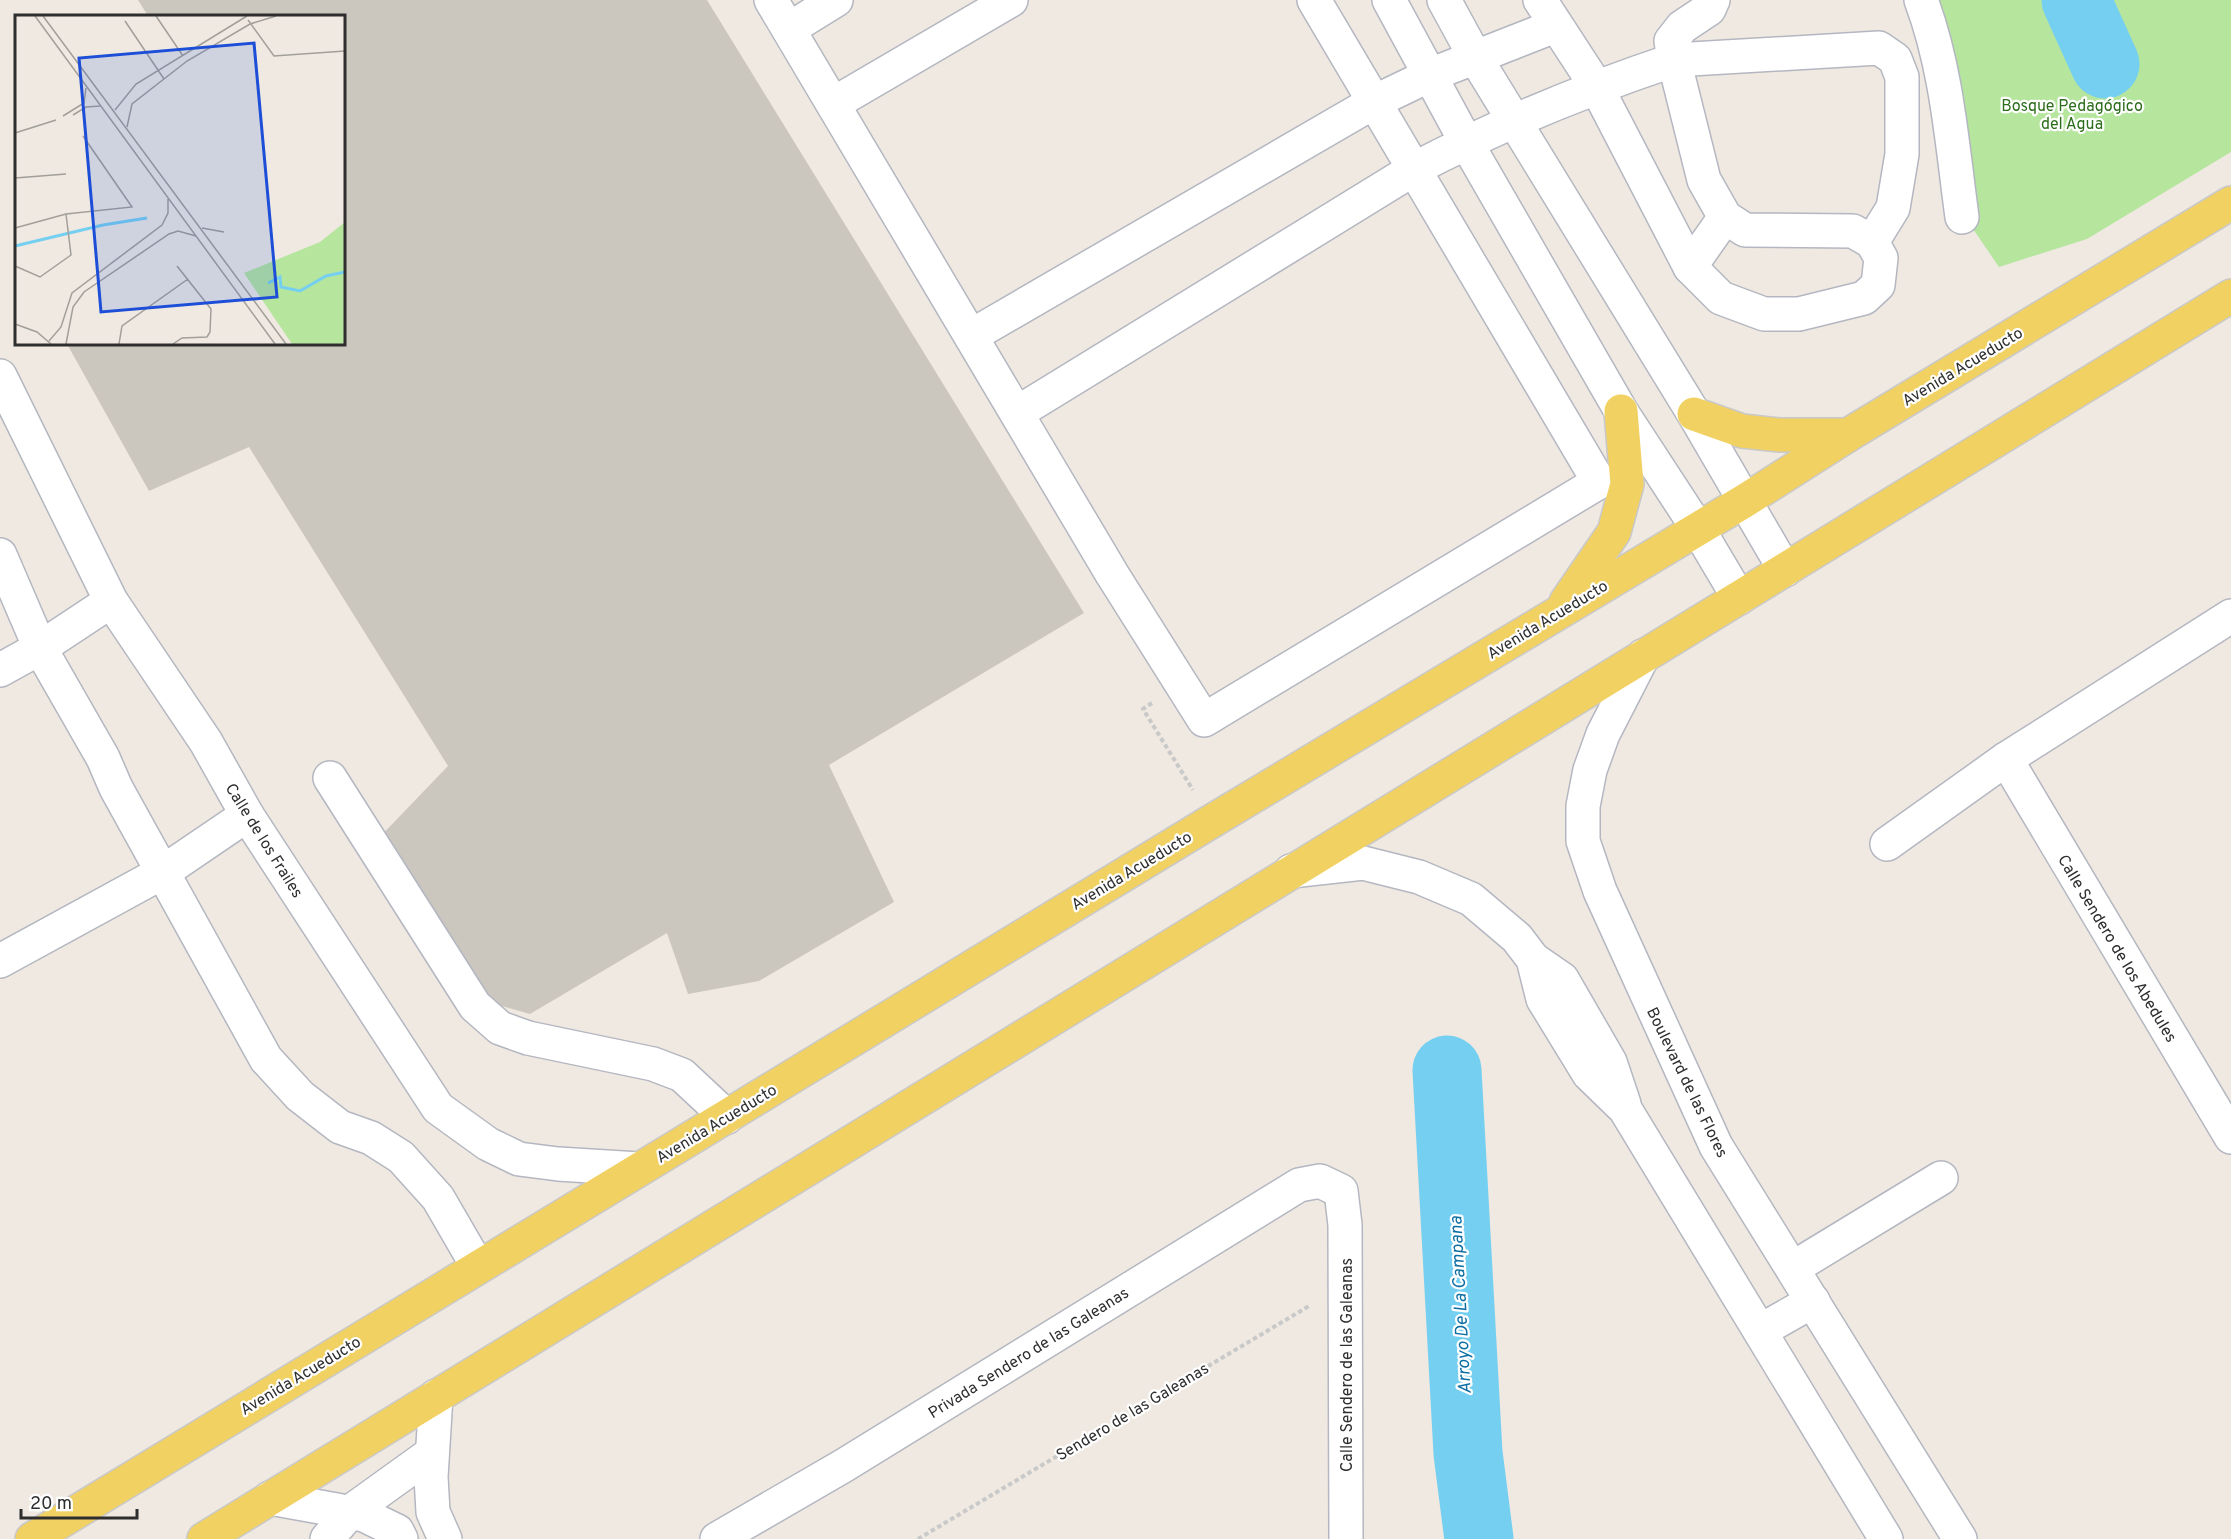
<svg xmlns="http://www.w3.org/2000/svg" width="2231" height="1539" font-family="Overpass,sans-serif">
	<style>
		.green { fill: #b6e59e }
		.lines { fill: none; stroke-linecap: round; stroke-linejoin: round }
		.river { stroke: #75cff0; stroke-width: 69 }
		.building { fill: #cbc7bf }
		.minor-casing { stroke: #b4b7c1; stroke-width: 36 }
		.major-casing { stroke: #c9c9c9; stroke-width: 36 }
		.path { stroke: #c9c9c9; stroke-width: 4; stroke-dasharray: 4.5 3; stroke-linecap: butt }
		.minor { stroke: #fff; stroke-width: 33 }
		.major { stroke: #f2d163; stroke-width: 33 }
		.labels { text-anchor: middle; stroke-width: 4.5; stroke-linejoin: round; paint-order: stroke }
		.park-label { font-size: 16px; fill: #2c6e1b; stroke: #fff }
		.street-label { font-size: 16px; fill: #2e2e2e; stroke: #fff }
		.water-label { font-size: 18px; font-style: italic; fill: #0d6fa3; stroke: #fff }
		.inset-river { fill: none; stroke: #75cff0; stroke-width: 3 }
		.inset-road { fill: none; stroke: #a29e99; stroke-width: 1.5 }
		.view { fill: #1d4ed8; fill-opacity: 0.15; stroke: #1d4ed8; stroke-width: 3 }
		.inset-edge { fill: none; stroke: #2e2e2e; stroke-width: 3 }
	</style>
	<rect width="100%" height="100%" fill="#efe9e1"/>
	<polygon class="green" points="1931,0 2231,0 2231,152 2087,239 1999,267 1971,226"/>
	<g class="lines">
		<g class="river">
			<polyline points="2076,0 2105,64"/>
			<polyline points="1447,1070 1468,1453 1479,1539"/>
		</g>
	</g>
	<polygon class="building" points="138,0 707,0 1084,613 829,765 894,902 759,981 688,994 667,933 530,1014 491,1003 374,843 448,766 249,447 149,491 67,344 344,344 344,16 148,16"/>
	<g class="lines">
		<g class="minor-casing">
			<g id="minor">
				<polyline points="771,0 1112,574 1204,720 1599,482 1314,0"/>
				<polyline points="1389,0 1466,142 1621,411 1698,529 1739,598"/>
				<polyline points="1444,0 1475,57 1694,414 1785,570"/>
				<polyline points="1713,0 1709,9 1682,27 1671,41 1674,60 1879,48 1895,59 1902,77 1902,154 1893,208 1872,242"/>
				<path d="M 1921,0 C 1947,69 1952,144 1962,217"/>
				<polyline points="789,29 836,0"/>
				<polyline points="833,104 1011,0"/>
				<polyline points="1690,267 1725,217"/>
				<polyline points="971,336 1374,102 1430,75 1555,26"/>
				<polyline points="0,376 111,601 206,742 247,815 438,1108 488,1144 519,1159 558,1164 639,1169"/>
				<path d="M 1017,413 L 1414,169 C 1498,125 1584,90 1674,60 L 1704,180 L 1725,217 L 1745,230 L 1853,231 L 1872,242 L 1881,258 L 1878,285 L 1864,298 L 1799,314 L 1764,314 L 1721,298 L 1690,267 L 1596,86 L 1540,0"/>
				<polyline points="0,555 40,648 103,758 116,788 266,1059 300,1096 340,1127 371,1138 401,1157 438,1198 478,1267"/>
				<polyline points="1643,656 1603,734 1590,770 1583,806 1583,841 1600,891 1716,1146 1960,1539"/>
				<polyline points="0,670 40,648 111,601"/>
				<polyline points="2006,759 2231,1137"/>
				<polyline points="330,778 475,1006 500,1028 528,1038 653,1064 682,1075 727,1117"/>
				<polyline points="1887,844 2006,759 2231,616"/>
				<polyline points="1291,871 1363,863 1419,877 1471,899 1517,938 1533,959 1543,999 1589,1074 1625,1109 1886,1539"/>
				<polyline points="1533,959 1562,979 1610,1062 1624,1104"/>
				<polyline points="0,961 163,872 247,815"/>
				<polyline points="1793,1268 1941,1178"/>
				<polyline points="1760,1331 1813,1301"/>
				<polyline points="436,1396 431,1477 433,1512 445,1539"/>
				<polyline points="270,1498 364,1515 397,1531 401,1539"/>
				<polyline points="327,1539 350,1512 432,1453"/>
				<polyline points="717,1539 843,1466 1299,1185 1320,1181 1341,1191 1345,1225 1346,1539"/>
			</g>
		</g>
		<g class="major-casing">
			<g id="major">
				<polyline points="1694,414 1742,431 1780,435 1848,435"/>
				<polyline points="1566,602 1614,532 1627,484 1621,411"/>
				<polyline points="32,1539 1212,821 1746,500 1848,435 2231,203"/>
				<polyline points="204,1539 2231,296"/>
			</g>
		</g>
		<g class="path">
			<polyline points="1152,703 1143,709 1193,790"/>
			<polyline points="918,1539 1309,1306"/>
		</g>
		<use href="#minor" class="minor"/>
		<use href="#major" class="major"/>
	</g>
	<g class="labels">
		<g class="park-label">
			<text x="2072" y="111">Bosque Pedagógico<tspan x="2072" dy="18">del Agua</tspan></text>
		</g>
		<g class="street-label">
			<text transform="translate(1962 366) rotate(-31)" y="6">Avenida Acueducto</text>
			<text transform="translate(1547 619) rotate(-31)" y="6">Avenida Acueducto</text>
			<text transform="translate(265 840) rotate(58)" y="6">Calle de los Frailes</text>
			<text transform="translate(1131 870) rotate(-31)" y="6">Avenida Acueducto</text>
			<text transform="translate(2118 948) rotate(59)" y="6">Calle Sendero de los Abedules</text>
			<text transform="translate(1688 1082) rotate(64)" y="6">Boulevard de las Flores</text>
			<text transform="translate(716 1123) rotate(-31)" y="6">Avenida Acueducto</text>
			<text transform="translate(1028 1352) rotate(-32)" y="6">Privada Sendero de las Galeanas</text>
			<text transform="translate(1346 1365) rotate(-90)" y="6">Calle Sendero de las Galeanas</text>
			<text transform="translate(300 1375) rotate(-31)" y="6">Avenida Acueducto</text>
			<text transform="translate(1132 1411) rotate(-31)" y="6">Sendero de las Galeanas</text>
		</g>
		<g class="water-label">
			<text transform="translate(1460 1305) rotate(-93)" y="6">Arroyo De La Campana</text>
		</g>
	</g>
	<g transform="translate(15 15)">
		<rect width="330" height="330" fill="#efe9e1"/>
		<path d="M 330,207 L 330,329 L 277,329 L 229,258 L 305,227 Z" fill="#b6e59e"/>
		<path class="inset-river" d="M 0,231 L 88,210 L 132,203M 253,268 L 265,262 L 266,272 L 285,276 L 311,261 L 330,257"/>
		<path class="inset-road" d="M 20,1 L 260,329M 28,1 L 271,329M 141,1 L 168,41M 233,5 L 259,41 L 330,36M 110,6 L 149,64M 100,95 L 121,69 L 232,1M 58,100 L 71,92 L 85,91M 48,101 L 69,88 L 71,73M 112,112 L 117,89 L 172,46 L 235,9 L 261,1M 0,118 L 41,105M 0,163 L 51,159M 0,213 L 51,199 L 117,192 L 68,121M 187,213 L 209,217M 0,251 L 25,262 L 56,240 L 51,199M 0,309 L 22,317 L 36,329M 34,326 L 46,312 L 57,278 L 147,210 L 153,198 L 153,184M 51,329 L 58,292 L 69,277 L 154,219 L 163,216 L 181,221M 104,329 L 107,311 L 173,264M 158,329 L 167,323 L 192,322 L 195,317 L 196,294 L 162,251"/>
		<path class="view" d="M 239,28 L 262,282 L 86,297 L 64,43 Z"/>
		<rect width="330" height="330" class="inset-edge"/>
	</g>
	<path d="M21 1509v9h116v-9" fill="none" stroke="#2e2e2e" stroke-width="3"/>
	<text x="30" y="1509" font-size="18" fill="#2e2e2e" stroke="#ffffff" stroke-width="4.5" paint-order="stroke">20 m</text>
</svg>
